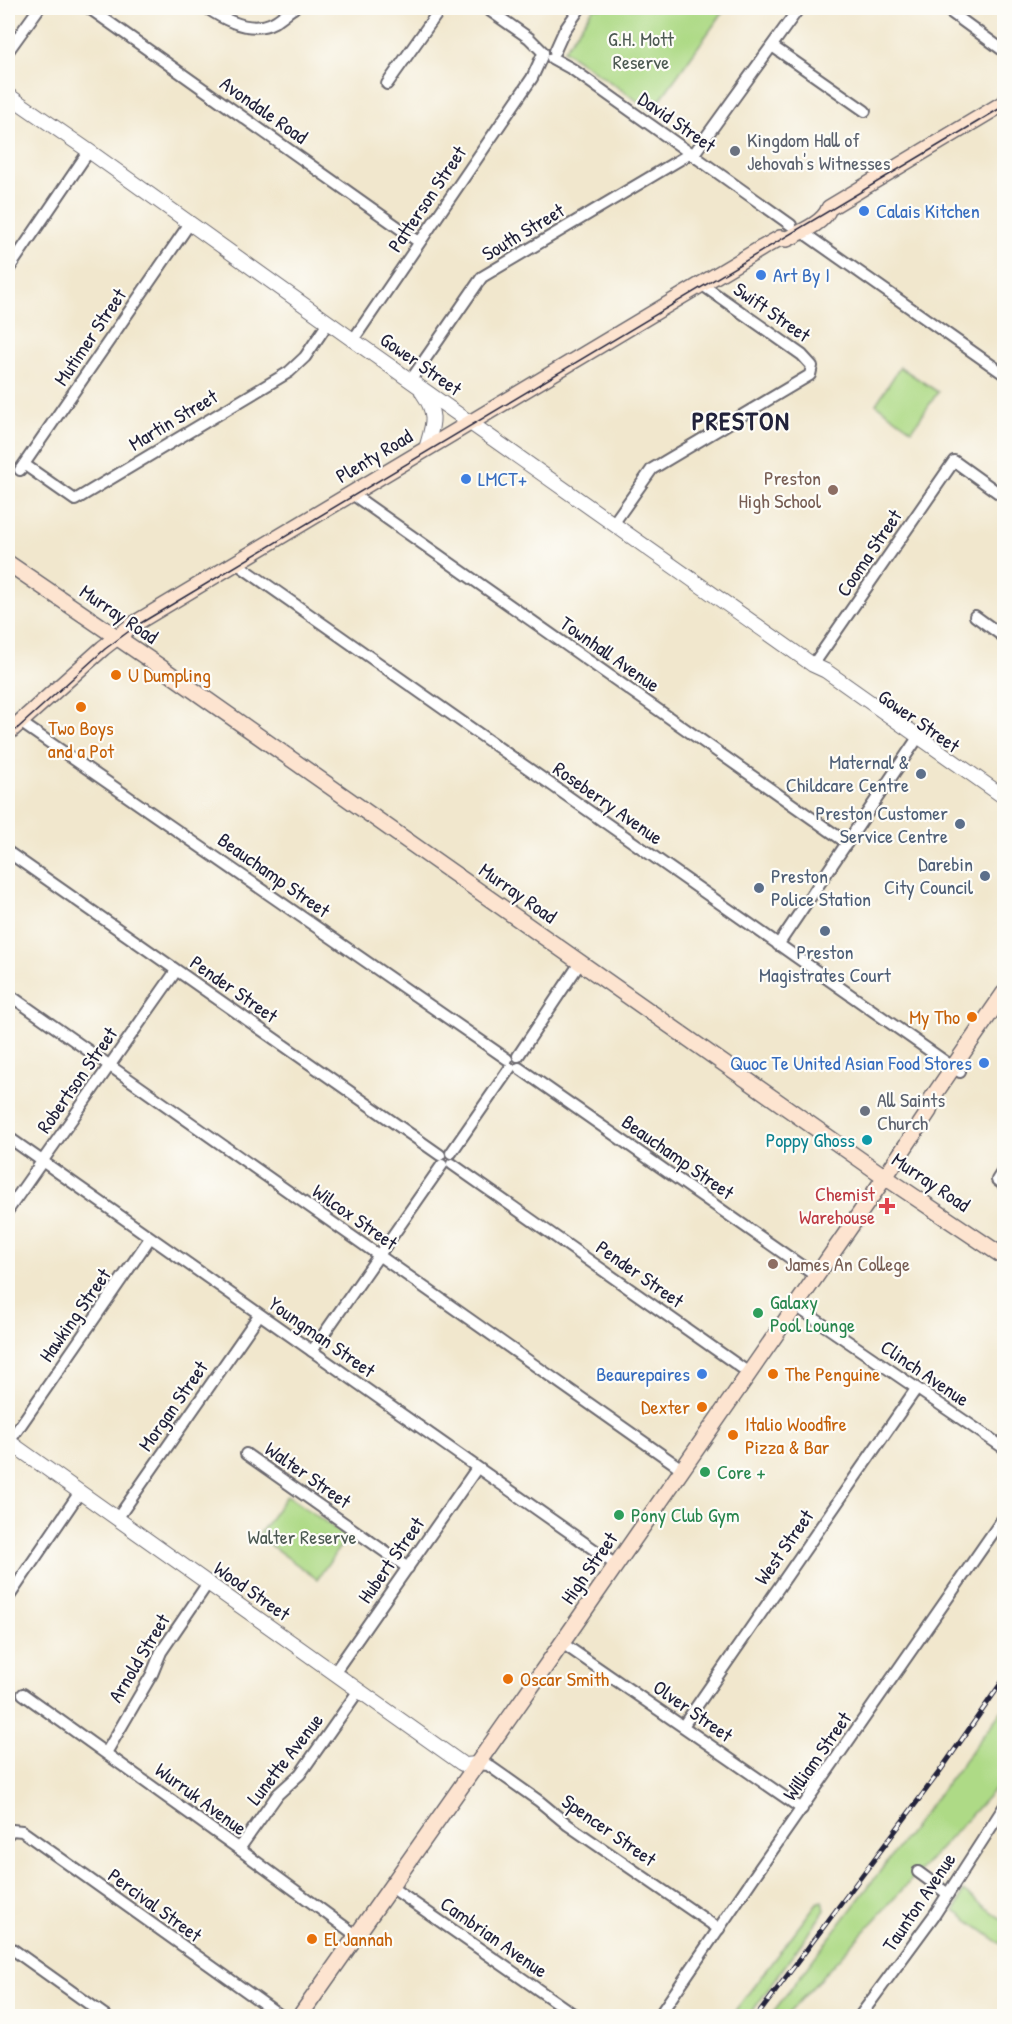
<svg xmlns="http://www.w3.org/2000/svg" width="1012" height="2024" font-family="'Patrick Hand',sans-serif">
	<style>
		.green { fill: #aeda86; stroke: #687e60; stroke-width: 1.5 }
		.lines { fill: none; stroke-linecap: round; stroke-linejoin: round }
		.minor-casing { stroke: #6a676e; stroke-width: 14 }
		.tertiary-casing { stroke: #6a676e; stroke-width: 16 }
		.secondary-casing { stroke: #6a676e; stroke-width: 18 }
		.minor { stroke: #fff; stroke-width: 10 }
		.tertiary { stroke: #fff; stroke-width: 14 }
		.secondary { stroke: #fde4d0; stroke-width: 15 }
		.tram { stroke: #22223b; stroke-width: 1.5 }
		.rail-casing { stroke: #22223b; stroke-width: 5 }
		.rail { stroke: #fdfcf7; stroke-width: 3; stroke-dasharray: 9; stroke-linecap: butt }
		.worship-dot { fill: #6b7280; stroke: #fdfcf7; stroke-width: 2 }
		.shop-dot { fill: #3f7fe0; stroke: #fdfcf7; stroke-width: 2 }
		.education-dot { fill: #8d6e63; stroke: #fdfcf7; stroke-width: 2 }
		.food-dot { fill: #e8710a; stroke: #fdfcf7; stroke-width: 2 }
		.service-dot { fill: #5c6f8a; stroke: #fdfcf7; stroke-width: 2 }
		.culture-dot { fill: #0f9aa8; stroke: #fdfcf7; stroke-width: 2 }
		.health-dot { fill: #e0444e; stroke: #fdfcf7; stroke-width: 2 }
		.leisure-dot { fill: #2e9e5b; stroke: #fdfcf7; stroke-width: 2 }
		.labels { text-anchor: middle; stroke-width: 4.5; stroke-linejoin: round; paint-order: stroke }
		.park-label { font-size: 20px; fill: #4c5952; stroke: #fdfcf7 }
		.street-label { font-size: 20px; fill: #22223b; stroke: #fdfcf7 }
		.worship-label { font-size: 20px; fill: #5b616d; stroke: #fdfcf7; text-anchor: start }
		.shop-label { font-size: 20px; fill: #366cbe; stroke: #fdfcf7; text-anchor: start }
		.education-label { font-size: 20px; fill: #785e54; stroke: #fdfcf7; text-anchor: end }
		.food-label { font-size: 20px; fill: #c56008; stroke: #fdfcf7; text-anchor: start }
		.service-label { font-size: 20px; fill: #4e5e75; stroke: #fdfcf7; text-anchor: end }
		.culture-label { font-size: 20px; fill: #0d838f; stroke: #fdfcf7; text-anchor: end }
		.health-label { font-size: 20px; fill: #be3a42; stroke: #fdfcf7; text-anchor: end }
		.leisure-label { font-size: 20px; fill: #27864d; stroke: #fdfcf7; text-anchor: start }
		.district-label { font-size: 26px; font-weight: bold; letter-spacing: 1.5px; fill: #22223b; stroke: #fdfcf7 }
	</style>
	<rect width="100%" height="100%" fill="#fdfcf7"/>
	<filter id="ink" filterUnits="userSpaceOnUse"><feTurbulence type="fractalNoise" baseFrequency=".0167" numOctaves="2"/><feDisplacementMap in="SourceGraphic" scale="12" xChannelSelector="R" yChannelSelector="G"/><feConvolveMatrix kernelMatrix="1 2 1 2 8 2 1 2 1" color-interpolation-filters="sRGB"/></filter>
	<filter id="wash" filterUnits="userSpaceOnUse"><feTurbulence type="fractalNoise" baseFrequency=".008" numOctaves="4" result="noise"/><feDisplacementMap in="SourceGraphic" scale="24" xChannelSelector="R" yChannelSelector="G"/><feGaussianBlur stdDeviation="1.35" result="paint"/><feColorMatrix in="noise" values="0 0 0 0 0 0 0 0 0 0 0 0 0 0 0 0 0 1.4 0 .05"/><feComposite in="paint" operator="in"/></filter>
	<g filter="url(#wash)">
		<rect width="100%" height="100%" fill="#f1e7cd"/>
		<g class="green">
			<polygon points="594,8 726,8 652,111 564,50"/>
			<polygon points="900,367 938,392 912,430 876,404"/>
			<polygon points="287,1495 347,1537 317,1579 258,1536"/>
			<polygon points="1004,1708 1004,1779 786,2016 770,2016"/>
			<polygon points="963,1891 1004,1921 1004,1946 955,1911"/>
			<polygon points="823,1901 825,1910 749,2016 731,2016 817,1903"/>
		</g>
	</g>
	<g filter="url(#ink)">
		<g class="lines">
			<g class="minor-casing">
				<g id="minor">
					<polyline points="89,8 419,242"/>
					<path d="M 207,8 C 226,21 252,34 274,22 C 281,18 287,12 294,8"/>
					<polyline points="486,8 529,38 543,52"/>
					<polyline points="945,8 1004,51"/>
					<polyline points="772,46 865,111"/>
					<polyline points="8,51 39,8"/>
					<polyline points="555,51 564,31 580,8"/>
					<polyline points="552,58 572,69 791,225"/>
					<polyline points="387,84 441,8"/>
					<polyline points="693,155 799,8"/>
					<polyline points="801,231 1004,374"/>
					<polyline points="8,270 89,151"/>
					<polyline points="353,340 532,78 543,54"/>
					<polyline points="410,381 482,277 691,153"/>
					<polyline points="25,465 75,500 289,372 305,357 328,323"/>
					<polyline points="20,470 190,223"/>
					<polyline points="352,494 847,843"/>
					<polyline points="613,524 652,469 810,375 812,366 802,355 701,284"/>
					<polyline points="236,563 960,1072"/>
					<polyline points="975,616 1004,637"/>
					<polyline points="813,665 954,461 1004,497"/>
					<polyline points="20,722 507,1059"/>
					<polyline points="8,852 440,1155"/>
					<polyline points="778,945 919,736"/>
					<polyline points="8,994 682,1469"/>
					<polyline points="518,1056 580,963"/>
					<polyline points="519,1068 816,1276"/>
					<polyline points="8,1137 616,1565"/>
					<polyline points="451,1153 510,1068"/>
					<polyline points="452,1164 749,1373"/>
					<polyline points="1004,1169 997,1180 1004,1185"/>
					<polyline points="8,1210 176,971"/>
					<polyline points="796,1306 1004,1448"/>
					<polyline points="312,1351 442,1165"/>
					<polyline points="9,1442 150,1238"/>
					<polyline points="246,1454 408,1568"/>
					<polyline points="117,1519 259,1315"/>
					<polyline points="8,1598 80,1492"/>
					<polyline points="562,1643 802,1809"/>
					<polyline points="334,1673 477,1468"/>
					<polyline points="23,1694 239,1849 357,1936"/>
					<polyline points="683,1726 916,1389"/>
					<polyline points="106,1753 152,1674 161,1652 208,1583"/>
					<polyline points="477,1764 488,1765 539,1801 568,1825 719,1929"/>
					<polyline points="8,1834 12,1830 22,1831 281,2016"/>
					<polyline points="239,1849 278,1794 300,1774 359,1690"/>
					<polyline points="918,1872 948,1894"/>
					<polyline points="391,1887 576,2016"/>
					<polyline points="8,1946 106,2016"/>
					<polyline points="659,2016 760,1868 1004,1517"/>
					<polyline points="860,2016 935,1914 1004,1807"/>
				</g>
			</g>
			<g class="tertiary-casing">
				<g id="tertiary">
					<polyline points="8,95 89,151 353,340 813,665 826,671 1004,797"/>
					<path d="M 422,392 C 438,415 433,424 426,449"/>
					<polyline points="8,1441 461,1763 465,1765 477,1764"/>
				</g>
			</g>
			<g class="secondary-casing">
				<g id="secondary">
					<polyline points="8,563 159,666 885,1177 1004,1257"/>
					<path d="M 8,733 L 103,648 L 134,624 L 762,248 L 780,238 L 787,239 C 801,232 824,223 829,208 L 1004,103"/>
					<polyline points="300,2016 562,1643 885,1177 929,1111 932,1098 1004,993"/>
				</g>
			</g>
			<use href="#minor" class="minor"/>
			<use href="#tertiary" class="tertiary"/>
			<use href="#secondary" class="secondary"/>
			<polyline class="tram" points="8,737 105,649 136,626 1004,106"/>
			<g class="rail-casing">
				<polyline id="rail" points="757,2016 940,1771 1004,1679"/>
			</g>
			<use href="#rail" class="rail"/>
		</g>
	</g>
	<g class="worship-dot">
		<circle cx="735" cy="151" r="6"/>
		<circle cx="865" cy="1111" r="6"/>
	</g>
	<g class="shop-dot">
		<circle cx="864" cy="211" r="6"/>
		<circle cx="761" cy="275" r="6"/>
		<circle cx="466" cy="479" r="6"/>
		<circle cx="984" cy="1063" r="6"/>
		<circle cx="702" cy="1374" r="6"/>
	</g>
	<g class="education-dot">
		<circle cx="833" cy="490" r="6"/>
		<circle cx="773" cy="1264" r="6"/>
	</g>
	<g class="food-dot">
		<circle cx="116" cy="675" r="6"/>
		<circle cx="81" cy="707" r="6"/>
		<circle cx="972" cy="1017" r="6"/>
		<circle cx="773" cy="1374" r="6"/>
		<circle cx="702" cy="1407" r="6"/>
		<circle cx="733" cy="1435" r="6"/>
		<circle cx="508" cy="1679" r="6"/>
		<circle cx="312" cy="1939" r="6"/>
	</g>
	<g class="service-dot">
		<circle cx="921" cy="774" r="6"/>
		<circle cx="960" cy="824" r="6"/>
		<circle cx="985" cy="876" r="6"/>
		<circle cx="759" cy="888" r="6"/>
		<circle cx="825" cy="931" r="6"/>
	</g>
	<circle class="culture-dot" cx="867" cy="1140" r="6"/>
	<path class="health-dot" d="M884 1197h6v6h6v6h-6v6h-6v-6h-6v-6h6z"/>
	<g class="leisure-dot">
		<circle cx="758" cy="1313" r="6"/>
		<circle cx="705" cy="1472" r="6"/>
		<circle cx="619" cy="1515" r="6"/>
	</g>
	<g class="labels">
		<g class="park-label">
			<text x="641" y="46">G.H. Mott<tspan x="641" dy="23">Reserve</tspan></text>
			<text x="302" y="1544">Walter Reserve</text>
		</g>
		<g class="street-label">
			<text transform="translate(264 110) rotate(35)" y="7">Avondale Road</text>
			<text transform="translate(677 122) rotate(35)" y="7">David Street</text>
			<text transform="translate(427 199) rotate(-56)" y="7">Patterson Street</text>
			<text transform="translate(523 232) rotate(-31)" y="7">South Street</text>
			<text transform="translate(772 312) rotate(35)" y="7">Swift Street</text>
			<text transform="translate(90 337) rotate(-56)" y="7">Mutimer Street</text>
			<text transform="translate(421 364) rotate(35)" y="7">Gower Street</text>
			<text transform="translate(173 420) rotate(-31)" y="7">Martin Street</text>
			<text transform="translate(374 456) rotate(-31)" y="7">Plenty Road</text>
			<text transform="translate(869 553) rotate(-56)" y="7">Cooma Street</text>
			<text transform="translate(119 614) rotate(34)" y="7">Murray Road</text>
			<text transform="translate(610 654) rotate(35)" y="7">Townhall Avenue</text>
			<text transform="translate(919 721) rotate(35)" y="7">Gower Street</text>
			<text transform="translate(608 803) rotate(35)" y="7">Roseberry Avenue</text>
			<text transform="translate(274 875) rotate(35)" y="7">Beauchamp Street</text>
			<text transform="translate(518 893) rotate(35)" y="7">Murray Road</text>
			<text transform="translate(234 989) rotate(35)" y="7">Pender Street</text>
			<text transform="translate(77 1080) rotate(-55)" y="7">Robertson Street</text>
			<text transform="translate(678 1157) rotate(35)" y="7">Beauchamp Street</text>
			<text transform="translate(931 1182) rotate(34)" y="7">Murray Road</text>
			<text transform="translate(355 1217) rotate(35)" y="7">Wilcox Street</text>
			<text transform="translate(640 1274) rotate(35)" y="7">Pender Street</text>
			<text transform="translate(75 1315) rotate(-55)" y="7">Hawking Street</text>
			<text transform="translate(322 1337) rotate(35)" y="7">Youngman Street</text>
			<text transform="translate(925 1373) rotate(34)" y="7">Clinch Avenue</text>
			<text transform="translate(173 1406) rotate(-55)" y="7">Morgan Street</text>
			<text transform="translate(308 1475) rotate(35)" y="7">Walter Street</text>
			<text transform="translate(784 1547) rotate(-55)" y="7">West Street</text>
			<text transform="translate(391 1560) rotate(-55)" y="7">Hubert Street</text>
			<text transform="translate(589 1568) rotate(-55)" y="7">High Street</text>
			<text transform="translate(252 1591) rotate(35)" y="7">Wood Street</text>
			<text transform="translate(139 1658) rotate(-59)" y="7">Arnold Street</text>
			<text transform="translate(693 1711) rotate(35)" y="7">Olver Street</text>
			<text transform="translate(817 1756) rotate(-55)" y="7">William Street</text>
			<text transform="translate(285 1759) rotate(-52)" y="7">Lunette Avenue</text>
			<text transform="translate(201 1799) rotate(36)" y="7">Wurruk Avenue</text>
			<text transform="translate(609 1830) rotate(35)" y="7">Spencer Street</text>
			<text transform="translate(919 1902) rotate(-56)" y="7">Taunton Avenue</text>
			<text transform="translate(155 1905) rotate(36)" y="7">Percival Street</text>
			<text transform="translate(494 1937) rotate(35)" y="7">Cambrian Avenue</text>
		</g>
		<g class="worship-label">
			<text x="747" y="147">Kingdom Hall of<tspan x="747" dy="23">Jehovah's Witnesses</tspan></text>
			<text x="877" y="1107">All Saints<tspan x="877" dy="23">Church</tspan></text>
		</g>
		<g class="shop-label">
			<text x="876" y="218">Calais Kitchen</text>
			<text x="773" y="282">Art By I</text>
			<text x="478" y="486">LMCT+</text>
			<text x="972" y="1070" text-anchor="end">Quoc Te United Asian Food Stores</text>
			<text x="690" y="1381" text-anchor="end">Beaurepaires</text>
		</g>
		<g class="education-label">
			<text x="821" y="485">Preston<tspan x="821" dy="23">High School</tspan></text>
			<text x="785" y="1271" text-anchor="start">James An College</text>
		</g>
		<g class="food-label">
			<text x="128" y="682">U Dumpling</text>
			<text x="81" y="735" text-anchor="middle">Two Boys<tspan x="81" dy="23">and a Pot</tspan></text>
			<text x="960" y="1024" text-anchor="end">My Tho</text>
			<text x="785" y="1381">The Penguine</text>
			<text x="690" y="1414" text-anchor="end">Dexter</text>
			<text x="745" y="1431">Italio Woodfire<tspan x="745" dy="23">Pizza &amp; Bar</tspan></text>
			<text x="520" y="1686">Oscar Smith</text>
			<text x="324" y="1946">El Jannah</text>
		</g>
		<g class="service-label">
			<text x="909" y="769">Maternal &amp;<tspan x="909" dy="23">Childcare Centre</tspan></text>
			<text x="948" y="820">Preston Customer<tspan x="948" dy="23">Service Centre</tspan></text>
			<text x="973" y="871">Darebin<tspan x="973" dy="23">City Council</tspan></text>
			<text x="771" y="883" text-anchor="start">Preston<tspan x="771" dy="23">Police Station</tspan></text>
			<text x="825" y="959" text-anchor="middle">Preston<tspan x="825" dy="23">Magistrates Court</tspan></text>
		</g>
		<g class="culture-label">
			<text x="855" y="1147">Poppy Ghoss</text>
		</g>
		<g class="health-label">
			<text x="875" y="1201">Chemist<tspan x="875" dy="23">Warehouse</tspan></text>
		</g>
		<g class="leisure-label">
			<text x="770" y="1309">Galaxy<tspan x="770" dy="23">Pool Lounge</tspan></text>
			<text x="717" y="1479">Core +</text>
			<text x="631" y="1522">Pony Club Gym</text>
		</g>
		<g class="district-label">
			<text x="741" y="430">PRESTON</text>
		</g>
	</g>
	<rect width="1012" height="2024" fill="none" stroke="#fdfcf7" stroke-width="30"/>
</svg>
